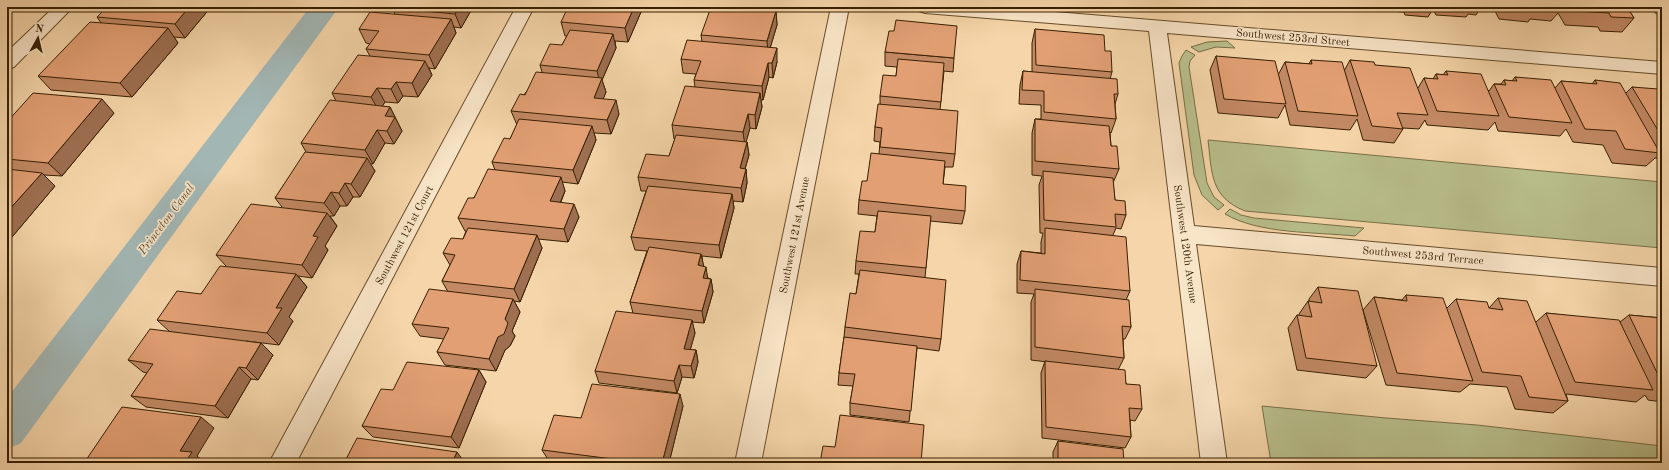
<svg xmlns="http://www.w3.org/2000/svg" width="1669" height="470" font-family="'Old Standard TT',serif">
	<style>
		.green { fill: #b8be8b; stroke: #786f46 }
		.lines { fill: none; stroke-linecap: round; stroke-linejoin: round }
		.canal { fill: #a2b6b4; fill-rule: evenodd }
		.minor-casing { stroke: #674d2a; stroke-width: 2 }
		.minor { fill: #f8e4c7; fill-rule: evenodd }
		.wall { fill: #c28964; stroke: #382000 }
		.shaded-wall { fill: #9e6f51; stroke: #382000 }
		.building { fill: #e29f74; stroke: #382000 }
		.labels { text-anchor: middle; stroke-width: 3.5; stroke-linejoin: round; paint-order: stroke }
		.street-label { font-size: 11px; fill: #382000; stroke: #f8e4c7 }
		.water-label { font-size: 12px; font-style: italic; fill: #584d36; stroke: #f8e4c7 }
	</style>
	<rect width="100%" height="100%" fill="#f5d5a9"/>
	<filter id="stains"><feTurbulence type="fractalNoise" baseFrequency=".005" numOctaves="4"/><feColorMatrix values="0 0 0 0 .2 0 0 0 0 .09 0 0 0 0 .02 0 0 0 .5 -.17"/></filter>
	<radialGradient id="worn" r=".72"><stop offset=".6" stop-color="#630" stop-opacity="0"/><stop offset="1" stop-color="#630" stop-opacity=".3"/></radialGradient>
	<g class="green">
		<polygon points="1227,41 1235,48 1216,47 1199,52 1191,47 1207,42"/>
		<polygon points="1186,50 1195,55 1190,61 1189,67 1207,183 1214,197 1224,205 1218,210 1202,195 1194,175 1179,63 1182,56"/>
		<path d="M 1208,140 L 1662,182 L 1662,248 L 1245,211 C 1210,197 1212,173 1208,140 Z"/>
		<path d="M 1230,209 L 1241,215 L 1254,218 L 1364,228 L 1355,236 C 1315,232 1259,234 1225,214 Z"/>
		<polygon points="1262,406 1386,418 1477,425 1662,446 1662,463 1271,463"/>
	</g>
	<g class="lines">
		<polygon class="canal" points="310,7 339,7 21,443 7,449 7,398"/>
		<g class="minor-casing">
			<g id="minor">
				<polygon points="54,7 73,7 14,67 7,69 7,52"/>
				<polygon points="516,7 534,7 296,463 269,463"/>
				<polygon points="831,7 849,7 761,463 735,463"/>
				<polygon points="916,7 994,7 1662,62 1662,74 1167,33 1194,226 1662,268 1662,286 1196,244 1227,463 1201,463 1149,31 925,13 919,11"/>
				<polygon points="1652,7 1662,7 1662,15 1656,13"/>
			</g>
		</g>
		<use href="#minor" class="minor"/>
	</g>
	<g class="wall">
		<polygon points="107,7 211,7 185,38 174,37 178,43 132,97 51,90 38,76 101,23 97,17"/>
		<polygon points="473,7 461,28 454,27 456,33 435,69 429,68 432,75 418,97 403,96 398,103 385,102 382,106 390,107 402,131 394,144 385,143 373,164 370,164 375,171 360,197 353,197 347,206 340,206 334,216 330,216 337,226 325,246 328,250 312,278 298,276 307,287 289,317 293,321 279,345 246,341 273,355 258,380 251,379 228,418 146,407 131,396 147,373 143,372 128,360 170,332 157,320 201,294 226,266 216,255 282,207 275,198 306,152 301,143 336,101 332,93 370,56 366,49 370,44 366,43 359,29 395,14 392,8"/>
		<polygon points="1372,7 1489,7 1486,11 1479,10 1476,15 1468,14 1466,17 1436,15 1433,9 1428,17 1405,15 1404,12 1373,10"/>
		<polygon points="1493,7 1627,7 1634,18 1622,32 1600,31 1598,27 1565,25 1558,13 1551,21 1530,19 1528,22 1499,19"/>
		<polygon points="776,11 777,25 770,48 777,62 773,78 769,77 763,100 761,100 762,107 756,129 750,128 746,141 747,142 749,155 745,169 746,169 747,183 743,202 733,201 734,208 721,258 702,256 703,266 708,278 711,279 713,292 704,323 692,322 695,333 690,350 696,350 698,362 694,378 682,377 677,393 599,383 595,371 633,313 630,302 647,251 635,250 631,237 646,191 641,191 638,177 669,156 675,139 674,139 672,125 695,87 694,80 696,74 683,73 681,59 702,42 701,35"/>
		<polygon points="641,12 628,42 615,41 616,48 602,80 606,92 603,99 619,114 611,134 594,133 596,140 578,184 562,182 565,191 561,202 579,217 568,242 538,239 542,248 520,302 514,301 520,312 512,331 515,336 510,346 505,350 496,371 445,365 437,352 444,339 420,336 412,324 448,292 442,281 450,265 443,253 463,239 466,231 465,231 458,218 495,170 492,162 510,139 517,125 511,111 542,72 540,65 562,45 567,36 565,36 561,22"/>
		<polygon points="1035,29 1105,51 1112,72 1110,79 1118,94 1115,104 1116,119 1111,133 1110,132 1111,146 1119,169 1113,183 1115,200 1126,215 1121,229 1116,228 1113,235 1130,291 1126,300 1131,327 1125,339 1123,339 1124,358 1118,370 1142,409 1135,421 1130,420 1131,437 1125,448 1042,438 1041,373 1045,361 1056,363 1031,360 1031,302 1034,294 1017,293 1017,264 1021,251 1041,253 1041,242 1043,233 1040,233 1039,185 1042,176 1032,175 1032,133 1035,119 1041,119 1041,105 1019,104 1020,85 1023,71 1032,72 1032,43"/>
		<polygon points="885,52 954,58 953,72 944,71 940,110 955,154 953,167 945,167 943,184 965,211 962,224 930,221 925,278 941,339 939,351 917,348 909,422 850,415 850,403 853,386 838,385 839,373 844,337 845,327 856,294 859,274 855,274 856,261 875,232 877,216 858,214 859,200 879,154 880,142 874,141 875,127 880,104 880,96 896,76 897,67 885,66"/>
		<polygon points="1216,56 1278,75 1285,62 1309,64 1311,60 1344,71 1350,60 1375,65 1418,88 1424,78 1433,79 1436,74 1443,75 1446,71 1489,91 1494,84 1501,84 1504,80 1512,81 1515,77 1555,88 1561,81 1592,84 1595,80 1626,93 1632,87 1662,93 1662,158 1655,158 1646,166 1612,163 1603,145 1573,142 1566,129 1560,136 1498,131 1495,122 1488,130 1427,125 1425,120 1419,129 1403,128 1403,129 1394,143 1363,140 1357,119 1350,130 1290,125 1285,105 1278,118 1218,113 1210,70"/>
		<polygon points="114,113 62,176 44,175 55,186 7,243 7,122"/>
		<polygon points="1318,287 1377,366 1366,378 1297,370 1288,328 1297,315 1300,316 1299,314 1308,301 1309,301 1309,299"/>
		<polygon points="1406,295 1447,308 1456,299 1489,308 1498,298 1536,322 1546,313 1620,322 1629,315 1662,318 1662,402 1648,400 1645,395 1636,402 1566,394 1568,401 1553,413 1515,409 1507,387 1470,384 1460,392 1386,385 1363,310 1374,297 1402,300"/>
		<polygon points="479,370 486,382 459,448 373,437 362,426 393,390"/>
		<polygon points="683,406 669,463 566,463 549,461 542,450 581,418"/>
		<polygon points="1058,441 1124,463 1053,463 1053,452"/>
	</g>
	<g class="shaded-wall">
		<polygon points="189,7 211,7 185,38 175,24"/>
		<polygon points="459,7 473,7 461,28 455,14"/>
		<polygon points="634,7 640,7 641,12 628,42 625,28"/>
		<polygon points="776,11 777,25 768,55 767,41"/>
		<polygon points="451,19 456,33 435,69 429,55"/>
		<polygon points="168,28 178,43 132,97 120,83"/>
		<polygon points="613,34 616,48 602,80 606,92 598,112 594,98 600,83 597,71"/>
		<polygon points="777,48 777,62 773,78 772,63"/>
		<polygon points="425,61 432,75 418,97 412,83"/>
		<polygon points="768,63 769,77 763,100 762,86"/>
		<polygon points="396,82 403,96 398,103 391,89"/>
		<polygon points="377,88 385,102 379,111 371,97"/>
		<polygon points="760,93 762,107 756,129 755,115"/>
		<polygon points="102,99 114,113 62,176 48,163"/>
		<polygon points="616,100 619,114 611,134 607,120"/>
		<polygon points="390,107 402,131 394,144 387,131 385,116"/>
		<polygon points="748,114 750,128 745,146 743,132"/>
		<polygon points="592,126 596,140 578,184 573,170"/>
		<polygon points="377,130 385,143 373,164 365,150"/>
		<polygon points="747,142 749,155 741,182 740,168"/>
		<polygon points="367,158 375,171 360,197 351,184"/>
		<polygon points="746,169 747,183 743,202 741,188"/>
		<polygon points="42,173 55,186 7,243 7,212"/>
		<polygon points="561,177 565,191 555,215 550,201"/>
		<polygon points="345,183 353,197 347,206 339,193"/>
		<polygon points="331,192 340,206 334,216 324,203"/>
		<polygon points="732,194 734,208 721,258 719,245"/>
		<polygon points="574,204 579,217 568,242 564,229"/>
		<polygon points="327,213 337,226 325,246 328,250 312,278 302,265 313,236"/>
		<polygon points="537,235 542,248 520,302 514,289"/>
		<polygon points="701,254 704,267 698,265"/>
		<polygon points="706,267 708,280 703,278"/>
		<polygon points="296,274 307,287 289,317 293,321 279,345 267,333 276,308"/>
		<polygon points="711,279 713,292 704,323 702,311"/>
		<polygon points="513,299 520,312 512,331 515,336 510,346 505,350 496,371 489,359"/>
		<polygon points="692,320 695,333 687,361 684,349"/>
		<polygon points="261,343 273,355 258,380 246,368"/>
		<polygon points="696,350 698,362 694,378 691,366"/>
		<polygon points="679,365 682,377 677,393 674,381"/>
		<polygon points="239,367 251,379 228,418 215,406"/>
		<polygon points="479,370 486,382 459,448 451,437"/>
		<polygon points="680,394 683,406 669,463 662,463"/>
		<polygon points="201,417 214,428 197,456 205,463 185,463 180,451"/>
		<polygon points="457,452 465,463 452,463"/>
	</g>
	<g class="building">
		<polygon points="107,7 189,7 175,24 97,17"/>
		<polygon points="393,7 459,7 455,14 392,8"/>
		<polygon points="568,7 634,7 625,28 561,22"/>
		<polygon points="711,7 734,7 776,11 767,41 701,35"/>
		<polygon points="1573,7 1627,7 1634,18 1611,17 1609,13 1576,11"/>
		<polygon points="370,12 451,19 429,55 366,49 379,31 359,29"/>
		<polygon points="896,20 957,26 954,58 885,52 889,31 894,31"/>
		<polygon points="90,22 168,28 120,83 38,76"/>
		<polygon points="1035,29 1104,35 1105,51 1111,51 1112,72 1036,65"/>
		<polygon points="570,30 613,34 597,71 540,65 550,44 562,45"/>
		<polygon points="687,40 777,48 772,63 768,63 762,86 694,80 701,61 681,59"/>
		<polygon points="358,55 425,61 412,83 396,82 391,89 377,88 371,97 332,93"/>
		<polygon points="1216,56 1275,61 1286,104 1224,99"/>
		<polygon points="898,59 944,63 941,102 880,96 883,75 896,76"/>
		<polygon points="1311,60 1342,62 1358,116 1298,111 1285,62 1312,64"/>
		<polygon points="1350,60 1374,62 1375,65 1410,68 1428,115 1397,113 1403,129 1372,126"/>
		<polygon points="1023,71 1117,79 1118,94 1114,94 1116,119 1044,112 1044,91 1022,90"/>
		<polygon points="1446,71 1481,74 1499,116 1437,111 1424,78 1438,79 1436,74 1448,75"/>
		<polygon points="536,72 602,78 594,98 616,100 607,120 511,111 520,94 525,95"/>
		<polygon points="1515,77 1551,80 1572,123 1509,117 1494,84 1506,85 1504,80 1517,81"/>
		<polygon points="1595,80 1620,83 1660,153 1625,149 1616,131 1585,129 1561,81 1597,84"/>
		<polygon points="685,86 760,93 755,115 748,114 743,132 672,125"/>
		<polygon points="1632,87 1658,89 1660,93 1662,93 1662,137"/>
		<polygon points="33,93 102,99 48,163 7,159 7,122"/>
		<polygon points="330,100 390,107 385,116 395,117 387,131 377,130 365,150 301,143"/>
		<polygon points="878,104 958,111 955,154 880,147 882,128 875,127"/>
		<polygon points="519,119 592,126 573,170 492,162 504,138 510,139"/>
		<polygon points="1035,119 1109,126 1111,146 1117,146 1119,169 1035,161"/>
		<polygon points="676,135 747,142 740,168 746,169 741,188 638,177 646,154 669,156"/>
		<polygon points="305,152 367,158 351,184 345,183 339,193 331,192 324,203 275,198"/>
		<polygon points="871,153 945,161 943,184 966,186 965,211 859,200 862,181 867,181"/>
		<polygon points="7,169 42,173 7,212"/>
		<polygon points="488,169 561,177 550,201 574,204 564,229 458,218 468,198 474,198"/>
		<polygon points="1043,171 1113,178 1115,200 1125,201 1126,215 1115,214 1116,227 1044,220"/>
		<polygon points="648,186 732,194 719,245 631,237"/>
		<polygon points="251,204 327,213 313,236 318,237 302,265 216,255"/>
		<polygon points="878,211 931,216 926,268 856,261 860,231 875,232"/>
		<polygon points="468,228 537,235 514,289 442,281 455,255 443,253 451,238 463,239"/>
		<polygon points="1045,228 1126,237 1130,291 1020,280 1021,251 1045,254"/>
		<polygon points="649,247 701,254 698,265 706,267 703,278 711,279 702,311 630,302"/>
		<polygon points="220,266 296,274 276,308 282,308 267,333 157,320 177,291 201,294"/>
		<polygon points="860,270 946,280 941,339 845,327 850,293 856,294"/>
		<polygon points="1318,287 1358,291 1377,366 1306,358 1297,315 1312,317 1308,301 1322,303"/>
		<polygon points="429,289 513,299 505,319 508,323 504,334 498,337 489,359 437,352 449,328 412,324"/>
		<polygon points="1035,289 1129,300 1131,327 1122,326 1124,358 1035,347"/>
		<polygon points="1406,295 1443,298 1473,381 1397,373 1374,297 1407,301"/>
		<polygon points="1498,298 1527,301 1568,401 1529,397 1521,376 1482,372 1456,299 1487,302 1489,308 1503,310"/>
		<polygon points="616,311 692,320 684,349 696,350 691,366 679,365 674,381 595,371"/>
		<polygon points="1546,313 1619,320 1653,390 1575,382"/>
		<polygon points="1629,315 1662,318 1662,383"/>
		<polygon points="150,329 261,343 246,368 239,367 215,406 131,396 153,364 128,360"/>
		<polygon points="844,337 917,346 911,411 850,403 855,374 839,373"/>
		<polygon points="1045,361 1125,370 1126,384 1140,385 1142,409 1129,408 1131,437 1046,427"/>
		<polygon points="407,362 479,370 451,437 362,426 381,389 393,390"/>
		<polygon points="592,384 680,394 662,463 644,463 542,450 554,415 581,418"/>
		<polygon points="122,407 201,417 180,451 192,452 185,463 84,463"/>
		<polygon points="840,415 924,425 921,463 820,463 823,446 835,447"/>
		<polygon points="357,438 457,452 452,463 344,463"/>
		<polygon points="1058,441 1123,449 1124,463 1058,463"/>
	</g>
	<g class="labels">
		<g class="street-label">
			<text transform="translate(1293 37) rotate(5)" y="4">Southwest 253rd Street</text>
			<text transform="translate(404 235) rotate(-62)" y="4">Southwest 121st Court</text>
			<text transform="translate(794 235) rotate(-79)" y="4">Southwest 121st Avenue</text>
			<text transform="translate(1186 244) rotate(82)" y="4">Southwest 120th Avenue</text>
			<text transform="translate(1423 255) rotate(5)" y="4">Southwest 253rd Terrace</text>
		</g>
		<g class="water-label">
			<text transform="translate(166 219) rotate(-53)" y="4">Princeton Canal</text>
		</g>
	</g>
	<rect width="1669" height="470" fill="none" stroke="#f5d5a9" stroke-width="24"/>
	<rect x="8" y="8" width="1653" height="454" fill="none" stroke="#382000" stroke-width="2"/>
	<rect x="12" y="12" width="1645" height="446" fill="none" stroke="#382000"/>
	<g transform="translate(38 38) rotate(8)" stroke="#f8e4c7" stroke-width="3" paint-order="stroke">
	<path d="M0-3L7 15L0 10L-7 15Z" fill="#382000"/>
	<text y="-6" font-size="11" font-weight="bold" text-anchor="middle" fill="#382000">N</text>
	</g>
	<rect width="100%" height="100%" filter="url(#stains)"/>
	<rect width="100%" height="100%" fill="url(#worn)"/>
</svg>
